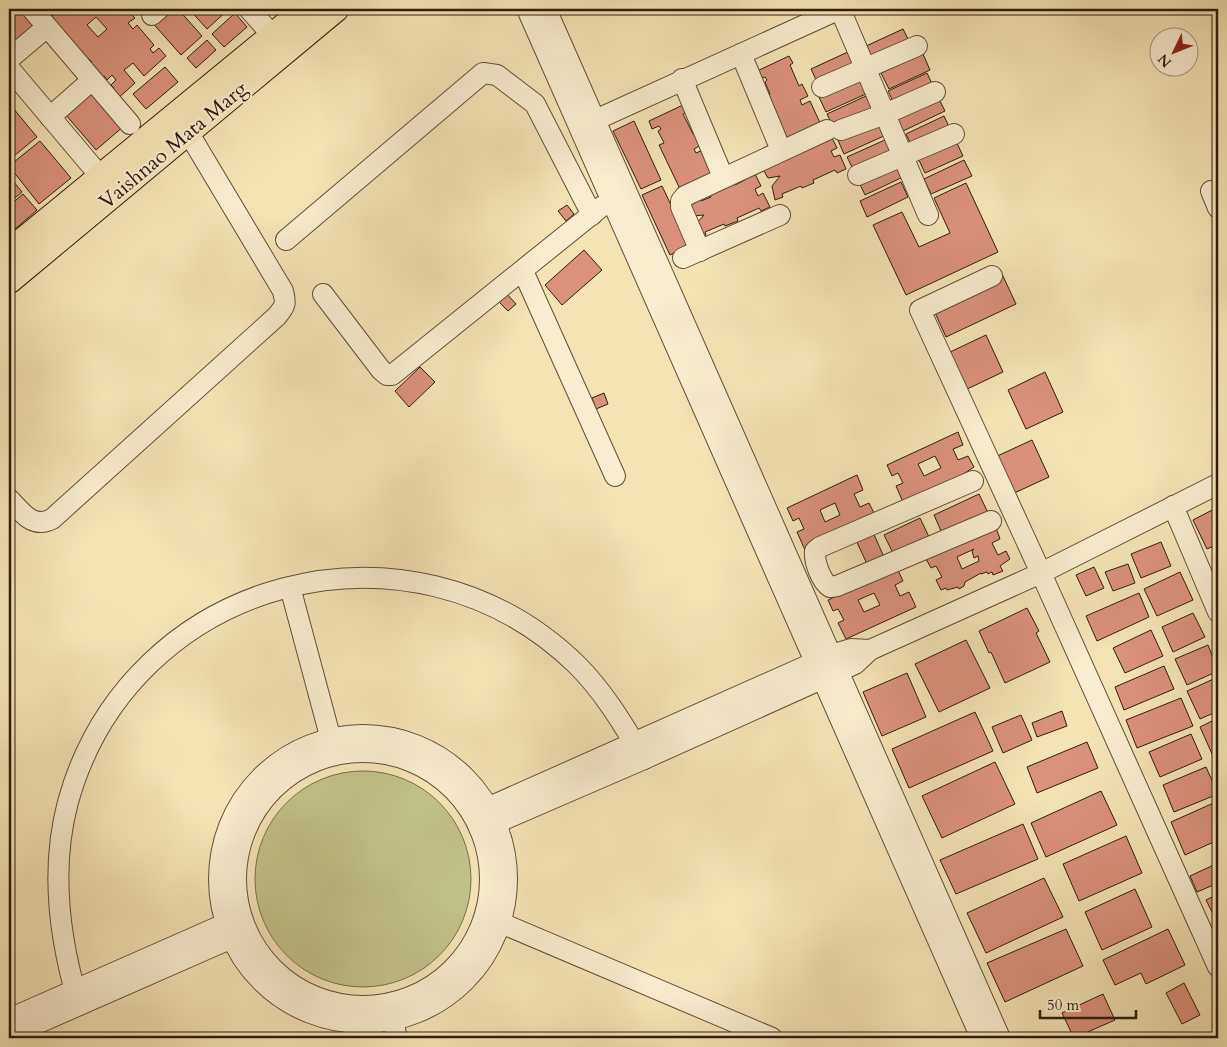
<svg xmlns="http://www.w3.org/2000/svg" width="1227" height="1047" font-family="Cardo,serif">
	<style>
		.green { fill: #c1c289; stroke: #786f4c }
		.building { fill: #db927b; stroke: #2e1c0e; fill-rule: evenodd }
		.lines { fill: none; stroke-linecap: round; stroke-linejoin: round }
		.minor-casing { stroke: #604e38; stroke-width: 22 }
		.major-casing { stroke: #2e1c0e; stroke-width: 27 }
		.minor { stroke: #f8edce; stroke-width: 20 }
		.major { stroke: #f4e4b4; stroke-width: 25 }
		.labels { text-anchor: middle; stroke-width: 4; stroke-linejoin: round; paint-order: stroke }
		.street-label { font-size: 21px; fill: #2e1c0e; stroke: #f8edce }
	</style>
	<rect width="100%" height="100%" fill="#f4e4b4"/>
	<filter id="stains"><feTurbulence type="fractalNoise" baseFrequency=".004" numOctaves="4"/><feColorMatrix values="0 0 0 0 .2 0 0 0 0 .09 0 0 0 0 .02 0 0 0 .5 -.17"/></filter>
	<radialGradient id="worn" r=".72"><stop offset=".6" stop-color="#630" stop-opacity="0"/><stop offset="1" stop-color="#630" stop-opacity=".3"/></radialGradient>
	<circle class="green" cx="363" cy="879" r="108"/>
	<g class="building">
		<polygon points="9,9 23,9 38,26 28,35 26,31 19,37 22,41 9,47"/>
		<path d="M 53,9 L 126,9 L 135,18 L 128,23 L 133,29 L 137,25 L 154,45 L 150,49 L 153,53 L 159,48 L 166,56 L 144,76 L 133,63 L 124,70 L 135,83 L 115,101 L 108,93 L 114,88 L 111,85 L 116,80 L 112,75 L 107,80 L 104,76 L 98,81 L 85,67 L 92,62 L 88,58 L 82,63 L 46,22 L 53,16 L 49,12 ZM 96,17 L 107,29 L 98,37 L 87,25 Z"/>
		<polygon points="162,9 178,9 202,36 181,55 150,20"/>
		<polygon points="189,9 229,9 207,29"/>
		<polygon points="235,13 247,27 224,47 212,34"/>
		<polygon points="903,29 910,43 870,61 864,47"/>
		<polygon points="207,40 216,50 196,68 187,58"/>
		<polygon points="850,51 858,68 819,86 811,69"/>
		<polygon points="923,54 930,70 889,89 881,73"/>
		<polygon points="789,56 793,63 790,65 799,86 802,84 808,96 800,100 802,105 810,101 821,125 786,140 765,96 770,94 765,82 767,80 765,77 758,80 755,72"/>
		<polygon points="165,67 178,82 146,109 133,94"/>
		<polygon points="927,73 935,90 896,107 888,91"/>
		<polygon points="860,75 868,93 826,112 818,95"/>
		<polygon points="94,90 124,126 96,150 65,114"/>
		<polygon points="866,96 873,111 834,129 827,114"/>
		<polygon points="938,97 945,111 903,131 896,117"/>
		<polygon points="683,105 687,112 683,114 693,134 696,133 701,145 694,149 696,153 703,150 715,174 705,178 704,176 680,189 659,145 664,143 658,131 661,129 659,126 652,129 649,121"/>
		<polygon points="13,108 37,137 9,160 9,111"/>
		<polygon points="944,116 951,131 913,149 906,134"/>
		<polygon points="879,119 886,135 844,154 837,138"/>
		<polygon points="634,121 661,180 641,189 613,131"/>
		<polygon points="830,134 837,148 831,151 834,157 840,155 846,169 837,173 835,170 813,180 814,183 802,188 801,186 782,194 783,197 775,200 772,186 780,176 768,178 761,166"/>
		<polygon points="887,139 894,154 855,173 847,157"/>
		<polygon points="40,141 71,178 39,204 9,166"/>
		<polygon points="956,141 963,156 925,173 918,158"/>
		<polygon points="964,160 972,176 931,194 924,179"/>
		<polygon points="896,161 903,177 865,195 857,178"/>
		<polygon points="754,172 761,186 755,189 758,196 763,193 770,207 761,211 759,208 737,218 738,221 725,226 724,224 705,232 706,235 699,238 696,224 704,215 692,216 684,204 699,196 701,201 711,197 709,192 734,181 735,185 745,180 743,177"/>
		<polygon points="9,176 22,192 9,203"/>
		<polygon points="901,182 908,197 867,217 860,201"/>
		<polygon points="966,183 998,252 906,295 873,225 902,212 919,247 950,233 934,198"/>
		<polygon points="662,186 690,245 670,255 642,195"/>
		<polygon points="23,194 37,210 14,230 9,224 9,206"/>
		<polygon points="567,205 574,214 566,221 558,211"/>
		<polygon points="584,250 602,270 562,305 545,285"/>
		<polygon points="1002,274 1016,304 946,337 932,306"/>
		<polygon points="507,294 516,304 508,311 499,302"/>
		<polygon points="986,335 1003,372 965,390 948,353"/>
		<polygon points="420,367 435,382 409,407 395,391"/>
		<polygon points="1045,372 1063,412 1026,429 1008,390"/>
		<polygon points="604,393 608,404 596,409 592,398"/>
		<path d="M 958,432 L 963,445 L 953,449 L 958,460 L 968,456 L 974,467 L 962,475 L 903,502 L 896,486 L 903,483 L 898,473 L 892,476 L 887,465 ZM 935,456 L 941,468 L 924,476 L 918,464 Z"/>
		<polygon points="1032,440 1049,477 1010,495 993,458"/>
		<path d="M 857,475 L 863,490 L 854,494 L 860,507 L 869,503 L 876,517 L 805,550 L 797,532 L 804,529 L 799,518 L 793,521 L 787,508 ZM 835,503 L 840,515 L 825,522 L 820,510 Z"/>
		<polygon points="979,494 991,519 945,540 934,515"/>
		<polygon points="1218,507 1218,544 1207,549 1193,520"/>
		<polygon points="920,518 930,539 894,555 884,535"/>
		<path d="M 996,528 L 1000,539 L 992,543 L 998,555 L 1006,551 L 1010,559 L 1000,566 L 1003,571 L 993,575 L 992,572 L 988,574 L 987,572 L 981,574 L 981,573 L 965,582 L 964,586 L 959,589 L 958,587 L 947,590 L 946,588 L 941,590 L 936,580 L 942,577 L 936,566 L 931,568 L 926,559 ZM 974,549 L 972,551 L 974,558 L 978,556 L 979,561 L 962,569 L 957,557 Z"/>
		<polygon points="872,530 884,557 867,564 855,538"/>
		<polygon points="1161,542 1171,566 1141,578 1131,554"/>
		<polygon points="1218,556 1218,573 1212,559"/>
		<polygon points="1128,564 1135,583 1113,591 1105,572"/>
		<polygon points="1094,567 1104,588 1086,596 1076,575"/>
		<path d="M 897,568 L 903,581 L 895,585 L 900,596 L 909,592 L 916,607 L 846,639 L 838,623 L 844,620 L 838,609 L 833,611 L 828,600 ZM 874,593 L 880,605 L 864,612 L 858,600 Z"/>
		<polygon points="1180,572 1193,600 1157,616 1144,589"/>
		<polygon points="1139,593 1149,617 1097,641 1086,616"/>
		<polygon points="1027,608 1039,631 1036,633 1050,662 1005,683 991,652 989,653 979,631"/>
		<polygon points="1193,613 1205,637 1173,652 1162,627"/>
		<polygon points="1151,630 1163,656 1125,673 1113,648"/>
		<polygon points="966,640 990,688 939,712 915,664"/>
		<polygon points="1208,645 1218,671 1187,685 1175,659"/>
		<polygon points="1164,666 1174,689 1124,710 1115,687"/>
		<polygon points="907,673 926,717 882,736 863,692"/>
		<polygon points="1218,677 1218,711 1200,719 1187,691"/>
		<polygon points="1181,698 1193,726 1137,748 1126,720"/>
		<polygon points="1062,711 1067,726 1037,737 1032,723"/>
		<polygon points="975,712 993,751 909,788 892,749"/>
		<polygon points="1021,715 1032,740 1003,753 992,727"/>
		<polygon points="1218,718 1218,754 1213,756 1200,727"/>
		<polygon points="1191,734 1202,759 1160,777 1149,752"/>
		<polygon points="1087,742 1098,768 1037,793 1027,767"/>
		<polygon points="995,762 1015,804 942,838 922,796"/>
		<polygon points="1218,762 1218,774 1214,764"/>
		<polygon points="1206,767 1218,794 1174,812 1163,785"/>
		<polygon points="1101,791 1117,825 1046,857 1031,823"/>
		<polygon points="1218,801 1218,840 1185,855 1171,822"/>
		<polygon points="1023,824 1038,859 956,894 940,860"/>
		<polygon points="1126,836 1142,873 1079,901 1063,864"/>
		<polygon points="1218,844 1218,857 1214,845"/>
		<polygon points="1218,863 1218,883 1197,892 1190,876"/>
		<polygon points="1044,878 1063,917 986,953 967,913"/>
		<polygon points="1135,889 1152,927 1102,950 1085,912"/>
		<polygon points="1218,894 1218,919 1216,920 1206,900"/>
		<polygon points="1066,929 1083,966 1005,1002 987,963"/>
		<polygon points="1168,929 1185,965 1146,984 1141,973 1115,985 1103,960"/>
		<polygon points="1184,983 1200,1015 1182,1024 1166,993"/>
		<polygon points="1103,994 1115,1020 1074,1038 1062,1013"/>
	</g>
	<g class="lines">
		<g class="minor-casing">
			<g id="minor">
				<polyline points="32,9 130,124"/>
				<polyline points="249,9 272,35"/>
				<polyline points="527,9 981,1038"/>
				<polyline points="546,9 1000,1038"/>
				<polyline points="840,9 928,215"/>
				<polyline points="152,15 159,9"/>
				<polyline points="741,54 781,150"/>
				<polyline points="9,59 47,27"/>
				<polyline points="9,68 100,176"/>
				<polyline points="682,79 723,177"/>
				<polyline points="822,87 917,46"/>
				<polyline points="50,117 92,80"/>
				<polyline points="582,126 840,9"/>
				<polyline points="841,130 885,114 935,92"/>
				<polyline points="858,175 954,134"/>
				<polyline points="1211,191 1218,208"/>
				<polyline points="286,240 483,73 497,75 535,104 592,215"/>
				<polyline points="700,251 681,207 681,201 685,196 827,130"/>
				<polyline points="683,258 780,215"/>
				<polyline points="523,271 615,476"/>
				<polyline points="992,276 920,310 1041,573 1218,967"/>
				<polyline points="323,294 381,370 387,375 392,375 601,207"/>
				<path d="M 973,481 L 820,547 L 815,551 C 814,562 821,581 830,587 L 837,586 L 991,521"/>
				<path d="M 9,499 C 22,512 32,529 52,519 L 277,316 C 286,305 286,304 283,291 L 188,132"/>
				<polyline points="1173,506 1218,612"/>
				<polyline points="290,587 334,751"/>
				<circle cx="363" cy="879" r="144"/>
				<circle cx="363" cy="879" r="127"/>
				<polyline points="476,813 831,655 851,649 870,650"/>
				<polyline points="480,830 644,759 855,664 870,650 1041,573 1218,484"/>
				<polyline points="501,923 772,1038"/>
				<path d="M 79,1005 C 59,939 50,869 68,802 C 130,577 411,503 577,665 C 605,693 624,726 644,759"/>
				<polyline points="390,1008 397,1038"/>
				<polyline points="9,1019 236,919"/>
				<polyline points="9,1036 241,934"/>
			</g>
		</g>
		<g class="major-casing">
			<g id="major">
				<polyline points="9,252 305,9"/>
				<polyline points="9,281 336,9"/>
			</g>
		</g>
		<use href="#minor" class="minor"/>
		<use href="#major" class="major"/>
	</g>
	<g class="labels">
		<g class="street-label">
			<text transform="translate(173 145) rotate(-40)" y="7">Vaishnao Mata Marg</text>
		</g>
	</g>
	<rect width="1227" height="1047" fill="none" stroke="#f4e4b4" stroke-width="30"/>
	<rect x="10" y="10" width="1207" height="1027" fill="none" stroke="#2e1c0e" stroke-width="2.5"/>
	<rect x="15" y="15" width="1197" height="1017" fill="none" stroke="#2e1c0e"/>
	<g transform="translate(1174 52) rotate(227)"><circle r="24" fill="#f8edce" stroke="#a79981"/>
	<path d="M0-4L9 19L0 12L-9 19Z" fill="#8f2418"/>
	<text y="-8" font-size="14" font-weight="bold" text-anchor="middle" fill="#2e1c0e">N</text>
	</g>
	<path d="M1040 1010v8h96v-8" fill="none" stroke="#2e1c0e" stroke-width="2.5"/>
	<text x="1047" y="1010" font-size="15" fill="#2e1c0e" stroke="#f8edce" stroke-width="4" paint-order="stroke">50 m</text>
	<rect width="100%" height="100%" filter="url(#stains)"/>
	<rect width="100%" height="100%" fill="url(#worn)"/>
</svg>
